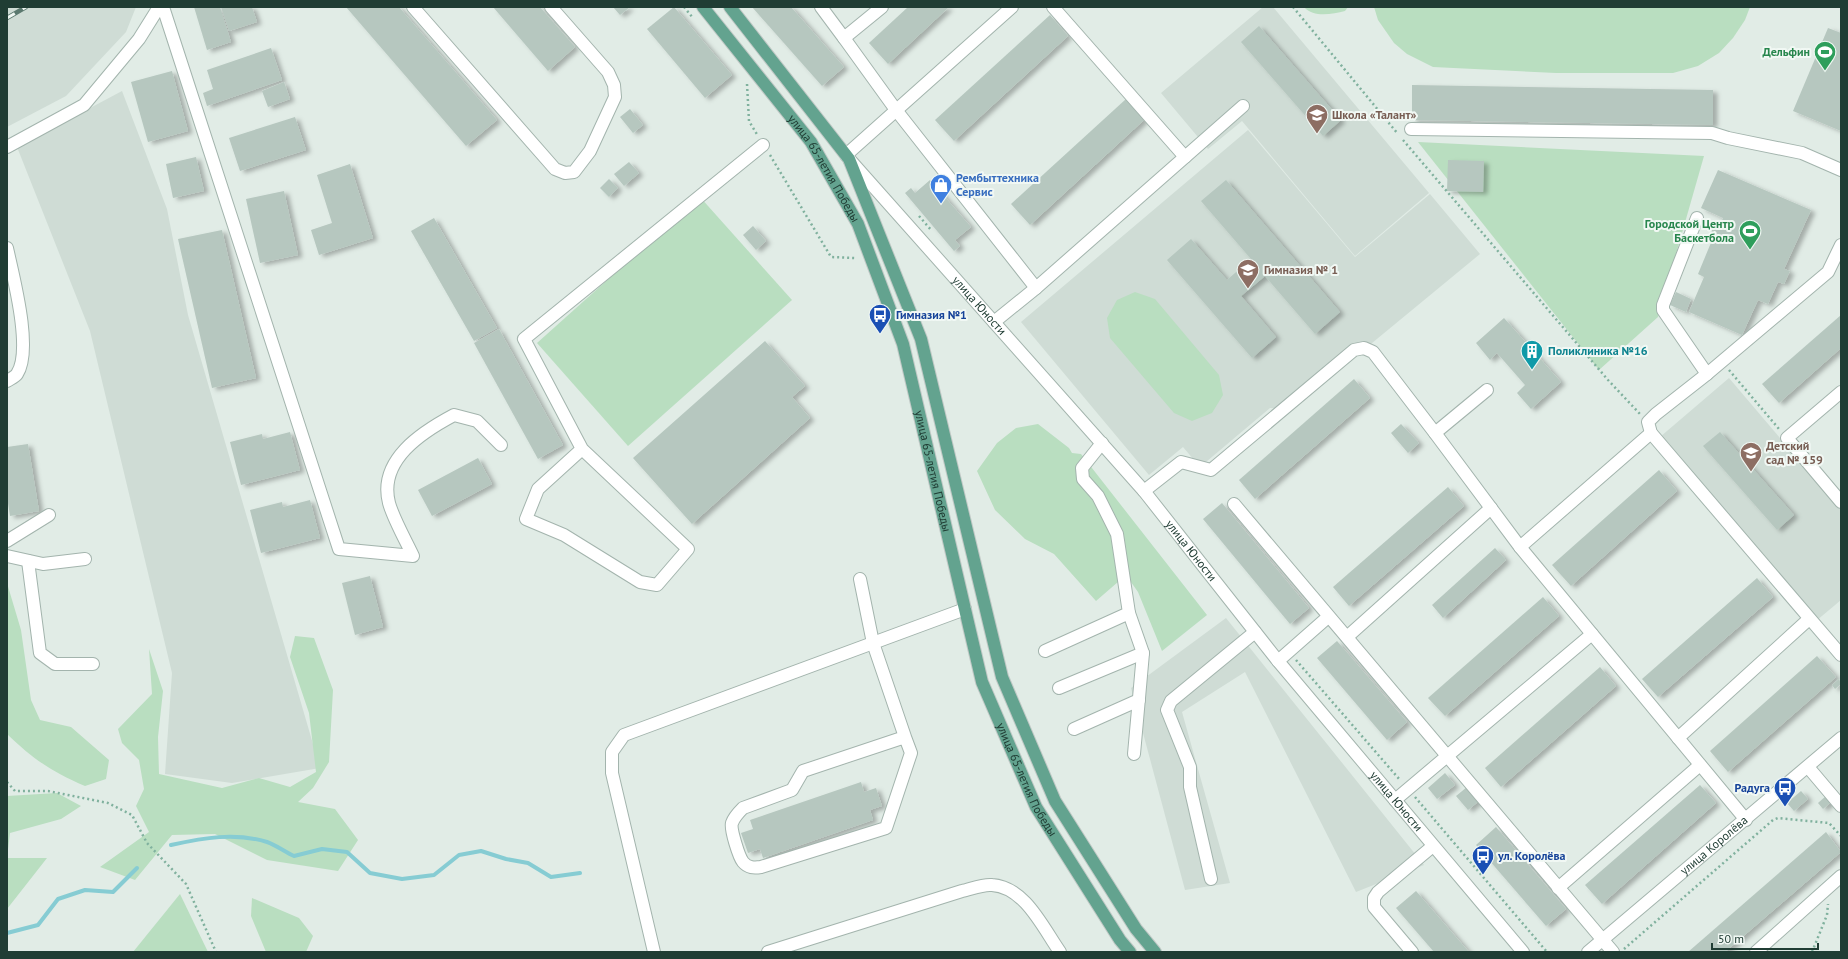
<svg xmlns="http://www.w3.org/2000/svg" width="1848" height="959" font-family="'PT Sans',sans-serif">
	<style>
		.built { fill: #cfdcd5 }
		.green { fill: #b9dec0 }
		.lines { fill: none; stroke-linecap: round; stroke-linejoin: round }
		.stream { stroke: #86ccd3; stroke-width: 4 }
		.building { fill: #b6c7bf; filter: url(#shadow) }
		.minor-casing { stroke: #a3b4ad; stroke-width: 14 }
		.major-casing { stroke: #c1c9c6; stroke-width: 14 }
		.path { stroke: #80b19e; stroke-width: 2.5; stroke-dasharray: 2 3; stroke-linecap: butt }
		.minor { stroke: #fff; stroke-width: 12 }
		.major { stroke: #63a38f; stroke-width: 12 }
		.rail-casing { stroke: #5b796f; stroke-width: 4.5 }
		.rail { stroke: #f1f8f4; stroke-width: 3; stroke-dasharray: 9; stroke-linecap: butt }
		.labels { text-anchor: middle; stroke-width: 4; stroke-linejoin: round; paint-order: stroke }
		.leisure-label { font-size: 12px; font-weight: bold; fill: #27864d; stroke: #f1f8f4; text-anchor: end }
		.education-label { font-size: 12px; font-weight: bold; fill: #785e54; stroke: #f1f8f4; text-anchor: start }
		.street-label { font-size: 12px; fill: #203d34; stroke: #f1f8f4 }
		.shop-label { font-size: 12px; font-weight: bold; fill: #366cbe; stroke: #f1f8f4; text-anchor: start }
		.transit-label { font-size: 12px; font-weight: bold; fill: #164399; stroke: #f1f8f4; text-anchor: start }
		.culture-label { font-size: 12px; font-weight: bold; fill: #0d838f; stroke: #f1f8f4; text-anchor: start }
	</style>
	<defs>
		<filter id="shadow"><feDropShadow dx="4.5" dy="2.5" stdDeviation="2" flood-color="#0004"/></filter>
	</defs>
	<rect width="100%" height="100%" fill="#e1ece6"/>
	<g class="built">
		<polygon points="7,7 136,7 126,32 66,96 7,127"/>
		<polygon points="1263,7 1273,7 1429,193 1355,256 1242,121 1208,149 1161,93"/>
		<polygon points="122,91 167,209 188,315 320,768 232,783 165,774 172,673 90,331 17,147"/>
		<polygon points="1248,130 1355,257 1430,194 1480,254 1292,409 1270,408 1200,467 1183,447 1149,475 1021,322"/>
		<polygon points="1729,378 1841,510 1841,600 1816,621 1660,437"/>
		<polygon points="1226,618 1424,865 1356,892 1245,672 1182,712 1230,883 1185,890 1131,688"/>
	</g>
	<g class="green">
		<path d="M 1304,7 L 1348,7 L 1345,11 C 1332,14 1314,18 1304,7 Z"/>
		<polygon points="1374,7 1750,7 1745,20 1733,38 1719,53 1698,66 1673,73 1556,73 1433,67 1407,54 1394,43 1378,20"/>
		<polygon points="1418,142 1704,156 1658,317 1599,370"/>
		<polygon points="700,197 792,300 628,446 537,343"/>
		<polygon points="1135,292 1155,299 1219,375 1223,395 1212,413 1192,421 1174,413 1110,338 1107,318 1117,300"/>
		<polygon points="1038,424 1069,448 1072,453 1081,454 1207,615 1162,651 1138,592 1126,575 1096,601 1054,554 1025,539 995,510 977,471 997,443 1016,428"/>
		<path d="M 7,583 L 21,630 L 31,700 L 40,720 L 71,727 L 109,760 L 106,779 L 85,786 C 52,772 33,759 7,734 Z"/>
		<polygon points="295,636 314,638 333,690 329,762 313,788 298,802 335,809 358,840 338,871 267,860 215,834 172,835 135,880 100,867 149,832 136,806 144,789 139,760 122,743 118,729 152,694 149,649 163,691 158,737 159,774 222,788 259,778 290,787 316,772 309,713 290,657"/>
		<polygon points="57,793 81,806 61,819 10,833 7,858 47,858 7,909 7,796"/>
		<polygon points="180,894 208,952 133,952"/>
		<polygon points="252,898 299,918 313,936 306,952 266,952 251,916"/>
	</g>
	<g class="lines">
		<g class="stream">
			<path d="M 171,845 C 203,838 235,832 267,842 C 276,845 285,852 294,856 L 322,849 L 347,852 L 370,873 L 402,879 L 434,875 L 459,855 L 481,851 L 506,859 L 528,863 L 551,877 L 580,873"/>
			<polyline points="7,933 38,925 58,899 85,890 113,892 137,868"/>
		</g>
	</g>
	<g class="building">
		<polygon points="194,7 220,7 231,42 207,50"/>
		<polygon points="221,7 252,7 257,22 229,31"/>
		<polygon points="346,7 399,7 497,120 466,146"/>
		<polygon points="493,7 540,7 575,47 548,71"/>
		<polygon points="613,7 630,7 620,15"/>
		<polygon points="674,7 732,75 705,98 647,29"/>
		<polygon points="752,7 791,7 844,67 822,86"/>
		<polygon points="908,7 949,7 888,64 869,43"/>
		<polygon points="1050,15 1068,36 954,141 935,120"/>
		<polygon points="1259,26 1341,120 1323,136 1241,42"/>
		<polygon points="1828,28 1841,33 1841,131 1793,111"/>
		<polygon points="271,48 282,80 207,106 203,93 213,89 207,70"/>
		<polygon points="172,71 188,131 148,142 131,82"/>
		<polygon points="284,82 290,99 268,107 262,91"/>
		<polygon points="1412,85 1713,90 1713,125 1412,120"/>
		<polygon points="1126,99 1144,120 1030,225 1011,204"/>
		<polygon points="630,109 643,125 633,133 620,117"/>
		<polygon points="295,117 306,150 240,171 229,138"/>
		<polygon points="196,157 204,191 173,198 166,164"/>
		<polygon points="1448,160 1484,161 1483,192 1447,191"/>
		<polygon points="629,162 639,173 624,186 614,174"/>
		<polygon points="350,164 373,238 319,255 311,230 332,223 317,175"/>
		<polygon points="1718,170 1811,210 1784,269 1790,271 1784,284 1778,282 1768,304 1758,300 1742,335 1689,312 1704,277 1698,274 1715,233 1711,231 1714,223 1720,225 1723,218 1701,208"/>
		<polygon points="609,179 618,188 609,197 600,188"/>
		<polygon points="930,180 971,227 955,240 960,246 954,251 905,193 911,188 915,193"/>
		<polygon points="1226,180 1340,312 1315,334 1265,276 1241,296 1276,337 1252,358 1167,260 1191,239 1227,280 1251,259 1201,201"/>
		<polygon points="284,191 298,255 260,263 246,199"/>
		<polygon points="434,218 497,328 474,341 411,231"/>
		<polygon points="753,226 766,241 756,250 743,235"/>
		<polygon points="222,230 256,378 212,388 178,239"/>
		<polygon points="1676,292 1691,299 1686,312 1670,305"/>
		<polygon points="1841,315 1841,348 1779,403 1762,384"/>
		<polygon points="1504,318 1561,382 1531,409 1517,393 1525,385 1497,353 1490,360 1476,343"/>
		<polygon points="499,329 563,445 538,459 474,343"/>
		<polygon points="765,341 805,386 792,397 810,418 692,524 633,458"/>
		<polygon points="1354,379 1370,398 1255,499 1239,480"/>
		<polygon points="1401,424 1419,443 1408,453 1391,433"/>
		<polygon points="290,432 300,470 241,485 230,442 262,434 263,439"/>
		<polygon points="1720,432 1794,515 1777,530 1703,446"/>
		<polygon points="28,444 39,511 10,516 7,497 7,447"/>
		<polygon points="478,458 492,484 432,516 418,490"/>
		<polygon points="1659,470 1677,491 1571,586 1552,565"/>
		<polygon points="1448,487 1464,506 1349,606 1333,587"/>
		<polygon points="310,500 320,538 261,553 250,510 282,502 283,507"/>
		<polygon points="1222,503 1309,608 1290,624 1203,519"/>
		<polygon points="1495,548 1506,560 1443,618 1432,605"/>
		<polygon points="370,576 383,627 355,635 342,583"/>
		<polygon points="1757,578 1773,597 1658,697 1642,679"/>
		<polygon points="1543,597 1559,616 1445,716 1428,698"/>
		<polygon points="1337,641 1407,722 1387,740 1317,658"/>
		<polygon points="1817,656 1836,677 1728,772 1710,751"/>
		<polygon points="1600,667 1616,686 1501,787 1485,768"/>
		<polygon points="1839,679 1841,684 1835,689 1832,685"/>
		<polygon points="1445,773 1455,785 1437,799 1428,788"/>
		<polygon points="861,782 864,792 876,788 882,806 870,810 873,820 763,858 760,849 748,853 741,833 753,829 750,820"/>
		<polygon points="1700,785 1716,803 1602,904 1585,885"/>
		<polygon points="1467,787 1479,801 1468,810 1456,796"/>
		<polygon points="1801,791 1808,799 1794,811 1787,803"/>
		<polygon points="1826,796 1831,802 1823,809 1818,803"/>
		<polygon points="1496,827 1566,909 1546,926 1476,845"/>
		<polygon points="1826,832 1841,852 1725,952 1688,952"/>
		<polygon points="1416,891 1469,952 1434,952 1396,908"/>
	</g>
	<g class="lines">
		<g class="minor-casing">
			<g id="minor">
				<path d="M 163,7 L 339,549 L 413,556 C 406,541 393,518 389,503 C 378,460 422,432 454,415 L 477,421 L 501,445"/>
				<polyline points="413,7 555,169 565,173 574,172 590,151 615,97 614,85 608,72 551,7"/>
				<polyline points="821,7 844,38 882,7"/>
				<polyline points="1053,7 1185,157"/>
				<polyline points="844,38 896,110 1036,288"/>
				<polyline points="1411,129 1712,133 1728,138 1802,153 1841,170"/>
				<polyline points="7,147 84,105 139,39 159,7"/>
				<polyline points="846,155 1012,7"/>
				<path id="s1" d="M 849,159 L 1144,491 L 1278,661 L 1523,952"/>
				<polyline points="1697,218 1663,305 1663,310 1707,374"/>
				<polyline points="1841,245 1828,272 1707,374 1656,414 1648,422 1651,433 1841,655"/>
				<path d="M 7,248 C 13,276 33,350 17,374 C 15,377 10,379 7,381"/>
				<polyline points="994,322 1036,288 1243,106"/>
				<polyline points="1841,392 1787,438 1841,502"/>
				<polyline points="1435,433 1487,390"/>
				<polyline points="582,449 688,549 657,585 640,582 564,535 526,519 538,489 582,449 524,339 763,145"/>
				<polyline points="1144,491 1181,462 1211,470 1354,350 1364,348 1373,352 1435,433 1520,547 1746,820"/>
				<polyline points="1234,504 1613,952"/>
				<polyline points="7,541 49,515"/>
				<polyline points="1520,547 1651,433"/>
				<polyline points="7,556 43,564 85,559"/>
				<polyline points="28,561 40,653 55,664 93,664"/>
				<path d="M 860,579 L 873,643 L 905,737 L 803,771 L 792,790 L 743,808 C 739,812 734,817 732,823 C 730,829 739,857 743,862 C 748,868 754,868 761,867 L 886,828 L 911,753 L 905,737"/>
				<polyline points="1347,637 1491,508"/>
				<polyline points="1045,651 1129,613 1117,534 1098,496 1083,479 1082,468 1102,443"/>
				<polyline points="1278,661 1328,617"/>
				<polyline points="1059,688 1143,653 1129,613"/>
				<polyline points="1074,729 1139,700"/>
				<polyline points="1678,738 1809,619"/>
				<polyline points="1134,754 1143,653"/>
				<polyline points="1808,767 1841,806"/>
				<polyline points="1395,800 1592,634"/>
				<polyline points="1211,879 1190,787 1190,767 1167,710 1171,701 1255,632"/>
				<polyline points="1558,888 1700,765"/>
				<polyline points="654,952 612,773 612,752 624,735 965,609"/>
				<path d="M 768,952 L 962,891 C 971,889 983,884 992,885 C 1025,887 1043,928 1060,952"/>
				<polyline points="1412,952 1374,907 1374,898 1378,892 1433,846"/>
				<path id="s2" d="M 1588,952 L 1841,738"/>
				<polyline points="1756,952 1841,876"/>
			</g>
		</g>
		<g class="major-casing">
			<g id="major">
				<path id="s3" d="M 703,7 L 811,142 L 858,224 L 903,344 L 982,682 L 1036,807 L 1120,940 L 1130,952"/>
				<polyline points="730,7 849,159 921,339 1002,677 1055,801 1136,929 1155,952"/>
			</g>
		</g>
		<g class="path">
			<polyline points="684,7 693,18"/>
			<polyline points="1293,7 1398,134"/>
			<polyline points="747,84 749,121 758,136"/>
			<polyline points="1403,140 1608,380 1640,414"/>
			<polyline points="770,155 831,257 855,258"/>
			<polyline points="919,216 932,231"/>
			<polyline points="1729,370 1779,429"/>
			<polyline points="1296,660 1400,780"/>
			<polyline points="7,782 15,791 48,791 108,803 132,815 147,843 186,884 216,952"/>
			<polyline points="1415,797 1547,952"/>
			<polyline points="1624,949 1773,820 1778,818 1829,823 1841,836"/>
			<polyline points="1812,952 1827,915 1828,904"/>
		</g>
		<use href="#minor" class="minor"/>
		<use href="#major" class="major"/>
		<g class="rail-casing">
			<polyline id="rail" points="7,18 26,7"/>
		</g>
		<use href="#rail" class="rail"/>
	</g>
	<defs>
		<g id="stadium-pin" transform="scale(1.15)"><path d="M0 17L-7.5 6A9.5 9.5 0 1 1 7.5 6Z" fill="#2e9e5b" stroke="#f1f8f4"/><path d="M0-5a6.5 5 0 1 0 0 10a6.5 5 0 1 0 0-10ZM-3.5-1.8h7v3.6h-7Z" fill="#fff"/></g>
		<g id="school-pin" transform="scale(1.15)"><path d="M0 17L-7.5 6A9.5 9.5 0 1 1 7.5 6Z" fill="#8d6e63" stroke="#f1f8f4"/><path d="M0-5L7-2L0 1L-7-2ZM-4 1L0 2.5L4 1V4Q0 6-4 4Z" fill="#fff"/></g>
		<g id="shop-pin" transform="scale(1.15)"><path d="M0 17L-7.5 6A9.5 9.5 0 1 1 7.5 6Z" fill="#3f7fe0" stroke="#f1f8f4"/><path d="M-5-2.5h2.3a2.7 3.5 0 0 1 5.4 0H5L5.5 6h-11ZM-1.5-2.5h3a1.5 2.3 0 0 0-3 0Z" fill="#fff"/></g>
		<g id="bus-pin" transform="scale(1.15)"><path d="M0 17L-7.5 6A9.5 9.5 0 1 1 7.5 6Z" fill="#1a4fb4" stroke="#f1f8f4"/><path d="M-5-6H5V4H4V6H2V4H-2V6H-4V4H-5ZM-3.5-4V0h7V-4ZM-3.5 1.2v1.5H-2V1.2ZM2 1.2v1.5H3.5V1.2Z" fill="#fff"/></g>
		<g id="building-pin" transform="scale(1.15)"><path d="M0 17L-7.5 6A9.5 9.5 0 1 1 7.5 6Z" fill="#0f9aa8" stroke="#f1f8f4"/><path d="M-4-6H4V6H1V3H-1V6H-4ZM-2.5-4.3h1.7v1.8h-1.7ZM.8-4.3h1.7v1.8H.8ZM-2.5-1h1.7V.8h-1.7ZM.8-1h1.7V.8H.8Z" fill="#fff"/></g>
	</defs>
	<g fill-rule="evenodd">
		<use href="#stadium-pin" x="1825" y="52"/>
		<use href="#school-pin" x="1317" y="115"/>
		<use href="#shop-pin" x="941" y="185"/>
		<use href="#stadium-pin" x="1750" y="231"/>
		<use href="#school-pin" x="1248" y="270"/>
		<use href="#bus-pin" x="880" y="315"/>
		<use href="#building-pin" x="1532" y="351"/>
		<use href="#school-pin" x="1751" y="453"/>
		<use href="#bus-pin" x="1785" y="788"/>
		<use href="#bus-pin" x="1483" y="856"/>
	</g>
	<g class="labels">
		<g class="leisure-label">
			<text x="1810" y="56">Дельфин</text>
			<text x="1734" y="228">Городской Центр<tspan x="1734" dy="14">Баскетбола</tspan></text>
		</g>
		<g class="education-label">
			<text x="1332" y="119">Школа «Талант»</text>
			<text x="1264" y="274">Гимназия № 1</text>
			<text x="1766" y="450">Детский<tspan x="1766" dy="14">сад № 159</tspan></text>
		</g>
		<g class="street-label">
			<text dy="4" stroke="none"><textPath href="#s3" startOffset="202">улица 65-летия Победы</textPath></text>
			<text dy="4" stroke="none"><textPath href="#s1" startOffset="196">улица Юности</textPath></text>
			<text dy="4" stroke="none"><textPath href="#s3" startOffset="526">улица 65-летия Победы</textPath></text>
			<text dy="4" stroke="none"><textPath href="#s1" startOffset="520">улица Юности</textPath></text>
			<text dy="4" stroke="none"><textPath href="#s3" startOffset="850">улица 65-летия Победы</textPath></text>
			<text dy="4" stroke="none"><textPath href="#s1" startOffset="844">улица Юности</textPath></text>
			<text dy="4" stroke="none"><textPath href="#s2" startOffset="165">улица Королёва</textPath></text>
		</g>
		<g class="shop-label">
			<text x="956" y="182">Рембыттехника<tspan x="956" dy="14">Сервис</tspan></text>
		</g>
		<g class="transit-label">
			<text x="896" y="319">Гимназия №1</text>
			<text x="1770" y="792" text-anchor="end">Радуга</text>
			<text x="1498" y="860">ул. Королёва</text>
		</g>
		<g class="culture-label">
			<text x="1548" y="355">Поликлиника №16</text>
		</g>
	</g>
	<rect width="1848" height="959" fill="none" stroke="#203d34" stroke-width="16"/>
	<path d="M1712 943v6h106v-6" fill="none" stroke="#203d34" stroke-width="2"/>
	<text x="1718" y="943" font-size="12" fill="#203d34" stroke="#f1f8f4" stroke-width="3" paint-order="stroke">50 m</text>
</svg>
